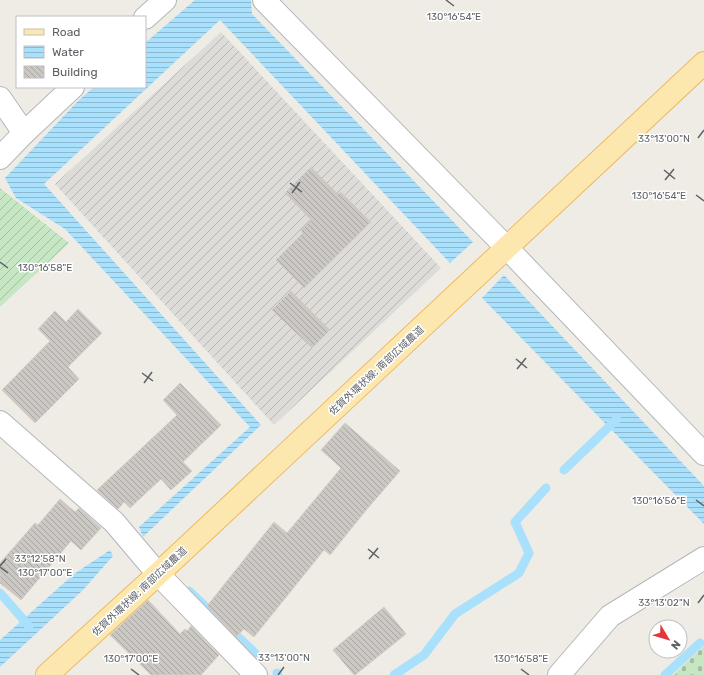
<svg xmlns="http://www.w3.org/2000/svg" width="704" height="675" font-family="Rubik,'Noto Sans JP',sans-serif">
	<style>
		.industrial { fill: url(#industrial-furrows) }
		.cemetery { fill: url(#cemetery-stones) }
		.garden { fill: url(#garden-furrows) }
		.water { fill: url(#water-rules) }
		.lines { fill: none; stroke-linecap: round; stroke-linejoin: round }
		.stream { stroke: #a9e0fc; stroke-width: 9 }
		.building { fill: url(#building-back-hatch); stroke: #d4cec4 }
		.street-casing { stroke: #b3b7ba; stroke-width: 24 }
		.primary-casing { stroke: #edb961; stroke-width: 24 }
		.street { stroke: #fff; stroke-width: 22 }
		.primary { stroke: #fce8ae; stroke-width: 22 }
		.ticks { fill: none; stroke: #5e6266; stroke-width: 1.5 }
		.labels { text-anchor: middle; stroke-width: 3; stroke-linejoin: round; paint-order: stroke }
		.street-label { font-size: 10px; fill: #5e6266; stroke: #fff }
		.ticks-label { font-size: 10px; text-anchor: middle; fill: #5e6266; stroke: #fff; stroke-width: 3; stroke-linejoin: round; paint-order: stroke }
	</style>
	<defs>
		<pattern id="industrial-furrows" width="10" height="10" patternUnits="userSpaceOnUse"><rect width="10" height="10" fill="#dedcd8"/><path d="M-1 1l2-2M0 10L10 0M9 11l2-2" fill="none" stroke="#b7b6b3"/></pattern>
		<pattern id="cemetery-stones" width="16" height="16" patternUnits="userSpaceOnUse"><rect width="16" height="16" fill="#c7e6c4"/><path d="M2 7V4a2 2 0 0 1 4 0v3zM10 15v-3a2 2 0 0 1 4 0v3z" fill="#a5bea3"/></pattern>
		<pattern id="garden-furrows" width="10" height="10" patternUnits="userSpaceOnUse"><rect width="10" height="10" fill="#c7e6c4"/><path d="M-1 1l2-2M0 10L10 0M9 11l2-2" fill="none" stroke="#a5bea3"/></pattern>
		<pattern id="water-rules" width="6" height="5" patternUnits="userSpaceOnUse"><rect width="6" height="5" fill="#a9e0fc"/><path d="M0 2.5h6" fill="none" stroke="#8db9d0"/></pattern>
		<pattern id="building-back-hatch" width="6" height="6" patternUnits="userSpaceOnUse"><rect width="6" height="6" fill="#cbc7c3"/><path d="M-1 5l2 2M0 0l6 6M5-1l2 2" fill="none" stroke="#a8a5a2"/></pattern>
	</defs>
	<rect width="100%" height="100%" fill="#efece6"/>
	<polygon class="industrial" points="221,32 441,268 274,425 55,184"/>
	<polygon class="cemetery" points="704,646 704,675 673,675"/>
	<polygon class="garden" points="0,188 69,243 0,307"/>
	<g class="water">
		<polygon points="195,0 251,0 252,14 473,242 450,263 220,20 44,184 261,425 143,537 139,527 250,427 65,229 16,198 5,178 79,100 94,87 145,87 145,43"/>
		<polygon points="504,275 704,486 704,524 482,298"/>
		<polygon points="110,550 113,556 83,590 0,667 0,640 74,574"/>
	</g>
	<g class="lines">
		<g class="stream">
			<polyline points="564,470 617,419"/>
			<polyline points="189,591 255,653"/>
			<polyline points="0,593 29,626"/>
			<polyline points="277,673 278,675"/>
			<polyline points="394,675 424,655 455,614 519,573 529,553 515,522 546,488"/>
			<polyline points="665,675 700,643"/>
		</g>
	</g>
	<g class="building">
		<polygon points="311,167 338,194 341,192 371,222 304,288 276,260 303,233 301,230 311,220 285,193"/>
		<polygon points="291,291 330,330 312,348 272,310"/>
		<polygon points="78,309 102,333 68,367 79,379 35,423 2,390 50,341 38,329 55,311 66,322"/>
		<polygon points="180,383 221,425 183,462 192,471 171,490 161,479 130,508 124,502 118,509 97,490 177,415 163,400"/>
		<polygon points="345,423 400,471 367,509 330,555 324,550 254,637 244,629 236,637 207,606 274,522 287,533 341,468 321,450"/>
		<polygon points="60,499 75,512 79,508 101,528 81,550 71,541 21,600 0,583 0,563 35,523 38,525"/>
		<polygon points="148,600 180,634 185,629 187,631 191,626 219,655 201,675 151,675 110,635"/>
		<polygon points="384,607 406,634 355,675 354,675 333,650"/>
	</g>
	<g class="lines">
		<g class="street-casing">
			<g id="street">
				<polyline points="264,0 507,248 704,454"/>
				<polyline points="145,18 165,0"/>
				<polyline points="0,98 24,133"/>
				<polyline points="0,158 24,133 73,87"/>
				<polyline points="0,422 114,522 158,574 256,675"/>
				<polyline points="559,675 610,616 704,558"/>
			</g>
		</g>
		<g class="primary-casing">
			<polyline id="primary" points="47,675 158,574 704,63"/>
		</g>
		<use href="#street" class="street"/>
		<use href="#primary" class="primary"/>
	</g>
	<path class="ticks" d="M 446,0 L 454,6M 698,138 L 704,130M 664,170 L 675,179M 665,180 L 674,169M 290,183 L 302,192M 292,193 L 300,182M 696,195 L 704,201M 0,262 L 8,268M 516,359 L 527,368M 517,369 L 526,358M 142,373 L 153,381M 144,383 L 152,372M 696,500 L 704,506M 368,549 L 379,558M 369,559 L 378,548M 0,566 L 6,559M 0,567 L 8,573M 698,603 L 704,595M 131,669 L 139,675M 521,669 L 529,675M 278,675 L 284,667"/>
	<g class="labels">
		<g class="street-label">
			<text transform="translate(376 370) rotate(-43)" y="4">佐賀外環状線; 南部広域農道</text>
			<text transform="translate(139 591) rotate(-43)" y="4">佐賀外環状線; 南部広域農道</text>
		</g>
	</g>
	<g class="ticks-label">
		<text x="454" y="20">130°16'54"E</text>
		<text x="664" y="142">33°13'00"N</text>
		<text x="659" y="199">130°16'54"E</text>
		<text x="45" y="271">130°16'58"E</text>
		<text x="659" y="504">130°16'56"E</text>
		<text x="40" y="562">33°12'58"N</text>
		<text x="45" y="576">130°17'00"E</text>
		<text x="664" y="606">33°13'02"N</text>
		<text x="284" y="661">33°13'00"N</text>
		<text x="131" y="662">130°17'00"E</text>
		<text x="521" y="662">130°16'58"E</text>
	</g>
	<rect x="16" y="16" width="130" height="72" fill="#ffffff" stroke="#bfc0c2"/>
	<rect x="24" y="29" width="20" height="6" fill="#fce8ae" stroke="#bfc0c2"/>
	<text x="52" y="36" font-size="12" fill="#5e6266">Road</text>
	<rect x="24" y="46" width="20" height="12" fill="url(#water-rules)" stroke="#bfc0c2"/>
	<text x="52" y="56" font-size="12" fill="#5e6266">Water</text>
	<rect x="24" y="66" width="20" height="12" fill="url(#building-back-hatch)" stroke="#bfc0c2"/>
	<text x="52" y="76" font-size="12" fill="#5e6266">Building</text>
	<g transform="translate(668 639) rotate(128)"><circle r="19" fill="#ffffff" stroke="#bfc0c2"/>
	<path d="M0-3L7 15L0 10L-7 15Z" fill="#e4373a"/>
	<text y="-6" font-size="11" font-weight="bold" text-anchor="middle" fill="#5e6266">N</text>
	</g>
</svg>
